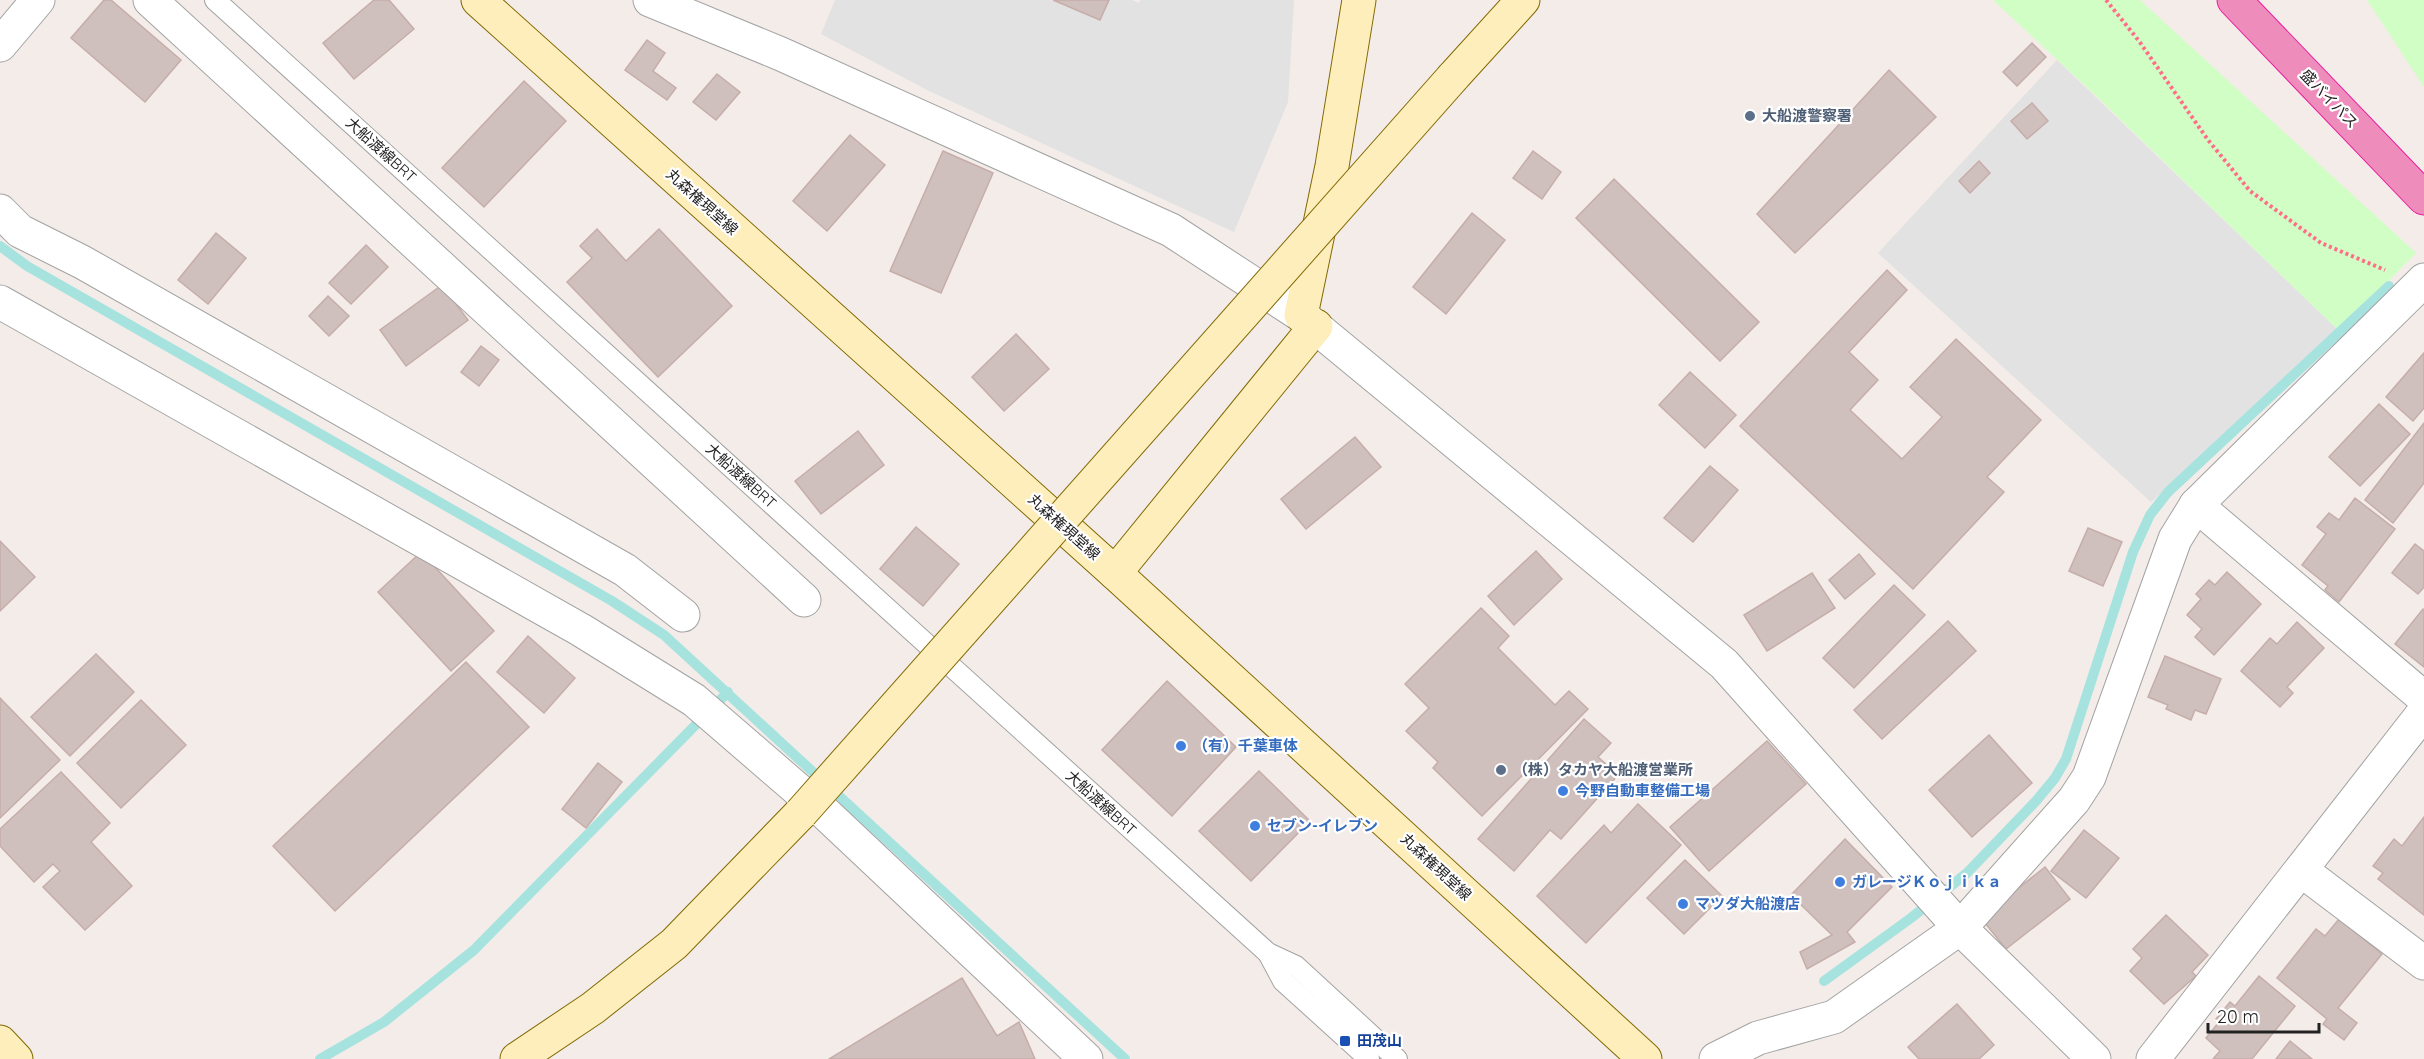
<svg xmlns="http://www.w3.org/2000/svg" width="2424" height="1059" font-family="Quicksand,'Noto Sans JP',sans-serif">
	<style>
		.park { fill: #d1fec4 }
		.parking { fill: #e2e2e2 }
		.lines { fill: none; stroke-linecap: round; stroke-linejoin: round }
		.stream { stroke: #a6e3df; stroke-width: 10 }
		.building { fill: #cfc0be; stroke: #c6ada9; stroke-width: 1.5 }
		.lane-casing { stroke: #a3a3a3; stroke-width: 22 }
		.street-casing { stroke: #a3a3a3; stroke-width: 35 }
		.secondary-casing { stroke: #826900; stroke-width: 35 }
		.highway-casing { stroke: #e91d9f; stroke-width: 35 }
		.path { stroke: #ff6d89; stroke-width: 4; stroke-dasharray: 3 3; stroke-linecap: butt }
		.lane { stroke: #fff; stroke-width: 20 }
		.street { stroke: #fff; stroke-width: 33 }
		.secondary { stroke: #feeebb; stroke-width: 33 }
		.highway { stroke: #ee8cbb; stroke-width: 33 }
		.secondary-bridge-casing { stroke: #826900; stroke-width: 35; stroke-linecap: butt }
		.secondary-bridge { stroke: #feeebb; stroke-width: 33 }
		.service-dot { fill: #5c6f8a; stroke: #fff; stroke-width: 2 }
		.shop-dot { fill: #3f7fe0; stroke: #fff; stroke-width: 2 }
		.transit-dot { fill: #1a4fb4; stroke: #fff; stroke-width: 2 }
		.labels { text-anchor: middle; stroke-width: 4.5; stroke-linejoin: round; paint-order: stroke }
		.street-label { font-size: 15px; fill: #222; stroke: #fff }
		.service-label { font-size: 15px; font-weight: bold; fill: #4e5e75; stroke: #fff; text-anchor: start }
		.shop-label { font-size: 15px; font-weight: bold; fill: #366cbe; stroke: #fff; text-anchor: start }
		.transit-label { font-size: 15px; font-weight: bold; fill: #164399; stroke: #fff; text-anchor: start }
	</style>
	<rect width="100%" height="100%" fill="#f3ece8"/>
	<g class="park">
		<polygon points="1993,0 2140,0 2416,253 2339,331 2094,94"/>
		<polygon points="2367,0 2424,0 2424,87"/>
	</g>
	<g class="parking">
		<polygon points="835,0 1050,0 1100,20 1109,0 1132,0 1139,3 1140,0 1294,0 1288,102 1234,232 927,90 821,34"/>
		<polygon points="2057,60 2339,331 2151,502 1878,253"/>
	</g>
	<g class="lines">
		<g class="stream">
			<polyline points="0,246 27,266 612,601 664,635 1125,1059"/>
			<polyline points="1824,981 1911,918 1967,873 2036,801 2055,778 2066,759 2133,552 2150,515 2168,492 2389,286"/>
			<polyline points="320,1059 384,1022 474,950 728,692"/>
		</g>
	</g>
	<g class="building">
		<polygon points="104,0 111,0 181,60 145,102 71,38"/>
		<polygon points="374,0 389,0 414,29 354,79 323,43"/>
		<polygon points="1053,0 1109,0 1100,20"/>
		<polygon points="647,40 665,53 653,71 676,88 667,100 625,70"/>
		<polygon points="2032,43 2046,57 2017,86 2003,72"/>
		<polygon points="1889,70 1936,117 1795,253 1757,214"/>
		<polygon points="717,74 740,92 716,120 693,102"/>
		<polygon points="524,81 566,121 484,207 442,168"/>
		<polygon points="2032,103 2048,121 2027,139 2011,121"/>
		<polygon points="850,135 885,165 827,231 793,201"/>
		<polygon points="943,151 993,173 941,293 890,271"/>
		<polygon points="1533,151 1561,172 1542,199 1513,178"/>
		<polygon points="1979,161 1990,173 1970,193 1959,181"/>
		<polygon points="1614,179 1759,322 1720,361 1576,218"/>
		<polygon points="1472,213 1505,240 1446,314 1413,287"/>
		<polygon points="597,229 626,261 659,229 732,306 658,377 567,282 592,258 580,246"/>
		<polygon points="216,233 246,258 208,304 178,280"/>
		<polygon points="366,245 388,267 351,304 329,283"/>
		<polygon points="1887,270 1907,290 1849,352 1878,380 1850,410 1902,459 1942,417 1910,387 1956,339 2041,420 1987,477 2004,492 1913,589 1740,426"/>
		<polygon points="442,285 468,320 406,366 380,330"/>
		<polygon points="328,296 349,316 329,336 309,316"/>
		<polygon points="1016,334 1049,369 1004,411 972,377"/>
		<polygon points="481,346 499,360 479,386 461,372"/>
		<polygon points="2424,353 2424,408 2413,421 2386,397"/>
		<polygon points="1690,372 1736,415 1705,448 1659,405"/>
		<polygon points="2379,404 2410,434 2360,486 2329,457"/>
		<polygon points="2424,423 2424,483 2393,523 2365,500"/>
		<polygon points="858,431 884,465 821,514 795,481"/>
		<polygon points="1355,437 1381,467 1306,529 1281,499"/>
		<polygon points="1710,466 1738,490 1693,542 1664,518"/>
		<polygon points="2355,498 2395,529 2339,602 2325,590 2328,586 2302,565 2326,534 2317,527 2329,513 2339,520"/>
		<polygon points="916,527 959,564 923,606 880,569"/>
		<polygon points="2088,528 2122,542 2103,586 2069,571"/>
		<polygon points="0,541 35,577 0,611"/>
		<polygon points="2415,544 2424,551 2424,587 2418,594 2392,573"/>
		<polygon points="1536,551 1562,579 1514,625 1488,596"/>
		<polygon points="421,552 494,631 451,671 378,592"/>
		<polygon points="1859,554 1875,574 1845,599 1829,580"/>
		<polygon points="2227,572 2261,604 2214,655 2195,637 2202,629 2187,615 2201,599 2196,594 2209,580 2215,585"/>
		<polygon points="1812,573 1835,608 1767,651 1744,615"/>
		<polygon points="1894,585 1925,615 1854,688 1823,658"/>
		<polygon points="1481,608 1509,636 1498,648 1555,705 1569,691 1588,709 1482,816 1433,768 1438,762 1406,731 1429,708 1405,684"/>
		<polygon points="2423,609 2424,610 2424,667 2395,644"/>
		<polygon points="1948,621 1976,651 1882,739 1854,710"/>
		<polygon points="2297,622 2324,648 2287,687 2293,693 2280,707 2241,671 2270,638 2277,644"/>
		<polygon points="528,636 575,678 544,713 497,672"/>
		<polygon points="96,654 134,692 70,756 31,717"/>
		<polygon points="2165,656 2221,679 2206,714 2195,710 2191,720 2166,709 2168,705 2148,697"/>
		<polygon points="466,662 529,727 335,911 273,846"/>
		<polygon points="1167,681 1236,747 1172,816 1102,750"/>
		<polygon points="0,698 60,760 0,818"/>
		<polygon points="141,700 186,745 121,808 77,763"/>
		<polygon points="1584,719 1611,743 1598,757 1618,775 1561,839 1550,830 1514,871 1478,839"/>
		<polygon points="1989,735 2032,783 1972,837 1929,790"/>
		<polygon points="1767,741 1806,784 1709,871 1670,827"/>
		<polygon points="598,763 622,782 586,828 562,809"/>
		<polygon points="1259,771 1310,821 1251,881 1199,831"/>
		<polygon points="61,772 110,823 91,842 132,886 85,930 43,887 60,871 53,864 34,882 0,846 0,829"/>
		<polygon points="1638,804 1681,845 1586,943 1537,896 1604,825 1611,833"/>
		<polygon points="2424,817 2424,915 2378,879 2383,873 2373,866 2394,839 2402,846"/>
		<polygon points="2084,830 2119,858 2086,898 2051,871"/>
		<polygon points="1845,839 1892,887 1847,932 1855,942 1807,969 1800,952 1832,935 1791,895"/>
		<polygon points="1685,860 1722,896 1684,934 1647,898"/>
		<polygon points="2045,867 2070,899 2006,949 1981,918"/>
		<polygon points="2166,915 2208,955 2192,972 2196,976 2164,1004 2130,971 2142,958 2133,949"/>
		<polygon points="2339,919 2382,954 2338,1008 2357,1023 2344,1040 2323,1024 2327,1019 2277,978 2316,929 2325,936"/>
		<polygon points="2259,976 2295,1006 2252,1059 2213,1059 2220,1051 2206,1038 2219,1022 2216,1019 2230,1002 2235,1006"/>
		<polygon points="962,978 997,1036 1019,1022 1035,1059 829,1059"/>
		<polygon points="1957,1004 1994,1045 1979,1059 1919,1059 1908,1047"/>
		<polygon points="2290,1041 2312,1059 2276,1059"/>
	</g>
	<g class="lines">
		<g class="lane-casing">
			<g id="lane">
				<polyline points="215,0 1268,953 1296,966 1397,1059"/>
				<polyline points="1268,953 1283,981 1369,1059"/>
			</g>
		</g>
		<g class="street-casing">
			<g id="street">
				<polyline points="150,0 804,600"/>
				<polyline points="650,0 781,54 1171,230 1301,315 1724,664 1960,928 2094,1059"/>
				<polyline points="0,45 38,0"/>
				<polyline points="0,211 20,231 82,262 625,570 683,615"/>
				<polyline points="0,302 581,630 694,700 825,813 1086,1059"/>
				<polyline points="2196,505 2424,698"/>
				<polyline points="2301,870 2424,963"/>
				<polyline points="1716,1059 1758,1038 1834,1017 1960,928 2074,800 2089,777 2175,539 2196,505 2424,280"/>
				<polyline points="2153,1059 2424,712"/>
			</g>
		</g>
		<g class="secondary-casing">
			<g id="secondary">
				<polyline points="478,0 1115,573 1645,1059"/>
				<polyline points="1453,77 1523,0"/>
				<polyline points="1301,315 1332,166 1359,0"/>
				<polyline points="1115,573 1316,326"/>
				<polyline points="0,1042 16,1059"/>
				<polyline points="517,1059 593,1008 674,944 801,813"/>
			</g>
		</g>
		<g class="highway-casing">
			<polyline id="highway" points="2234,0 2424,198"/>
		</g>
		<polyline class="path" points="2106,0 2139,41 2208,140 2250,191 2321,243 2385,270"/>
		<use href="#lane" class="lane"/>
		<use href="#street" class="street"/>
		<use href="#secondary" class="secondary"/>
		<use href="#highway" class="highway"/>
		<g class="secondary-bridge-casing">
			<polyline id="secondary-bridge" points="801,813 1453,77"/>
		</g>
		<use href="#secondary-bridge" class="secondary-bridge"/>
	</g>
	<g class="service-dot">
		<circle cx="1750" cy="116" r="6"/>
		<circle cx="1501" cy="770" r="6"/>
	</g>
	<g class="shop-dot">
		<circle cx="1181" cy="746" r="6"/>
		<circle cx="1563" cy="791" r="6"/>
		<circle cx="1255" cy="826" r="6"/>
		<circle cx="1840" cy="882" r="6"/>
		<circle cx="1683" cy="904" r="6"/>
	</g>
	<rect class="transit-dot" x="1339" y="1035" width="12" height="12" rx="3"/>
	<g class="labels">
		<g class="street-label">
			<text transform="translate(2329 99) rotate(46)" y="5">盛バイパス</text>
			<text transform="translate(381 150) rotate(42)" y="5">大船渡線BRT</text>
			<text transform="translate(702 202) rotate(42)" y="5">丸森権現堂線</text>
			<text transform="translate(741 476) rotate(42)" y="5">大船渡線BRT</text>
			<text transform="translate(1064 527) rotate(42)" y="5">丸森権現堂線</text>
			<text transform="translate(1101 803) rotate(42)" y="5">大船渡線BRT</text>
			<text transform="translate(1436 867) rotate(43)" y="5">丸森権現堂線</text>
		</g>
		<g class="service-label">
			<text x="1762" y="121">大船渡警察署</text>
			<text x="1513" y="775">（株）タカヤ大船渡営業所</text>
		</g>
		<g class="shop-label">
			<text x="1193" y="751">（有）千葉車体</text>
			<text x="1575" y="796">今野自動車整備工場</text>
			<text x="1267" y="831">セブン-イレブン</text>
			<text x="1852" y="887">ガレージＫｏｊｉｋａ</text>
			<text x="1695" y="909">マツダ大船渡店</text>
		</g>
		<g class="transit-label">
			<text x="1357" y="1046">田茂山</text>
		</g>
	</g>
	<path d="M2208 1023v9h111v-9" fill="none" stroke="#222222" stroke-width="3"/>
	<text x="2217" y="1023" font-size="18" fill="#222222" stroke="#ffffff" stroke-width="4.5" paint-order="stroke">20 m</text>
</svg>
